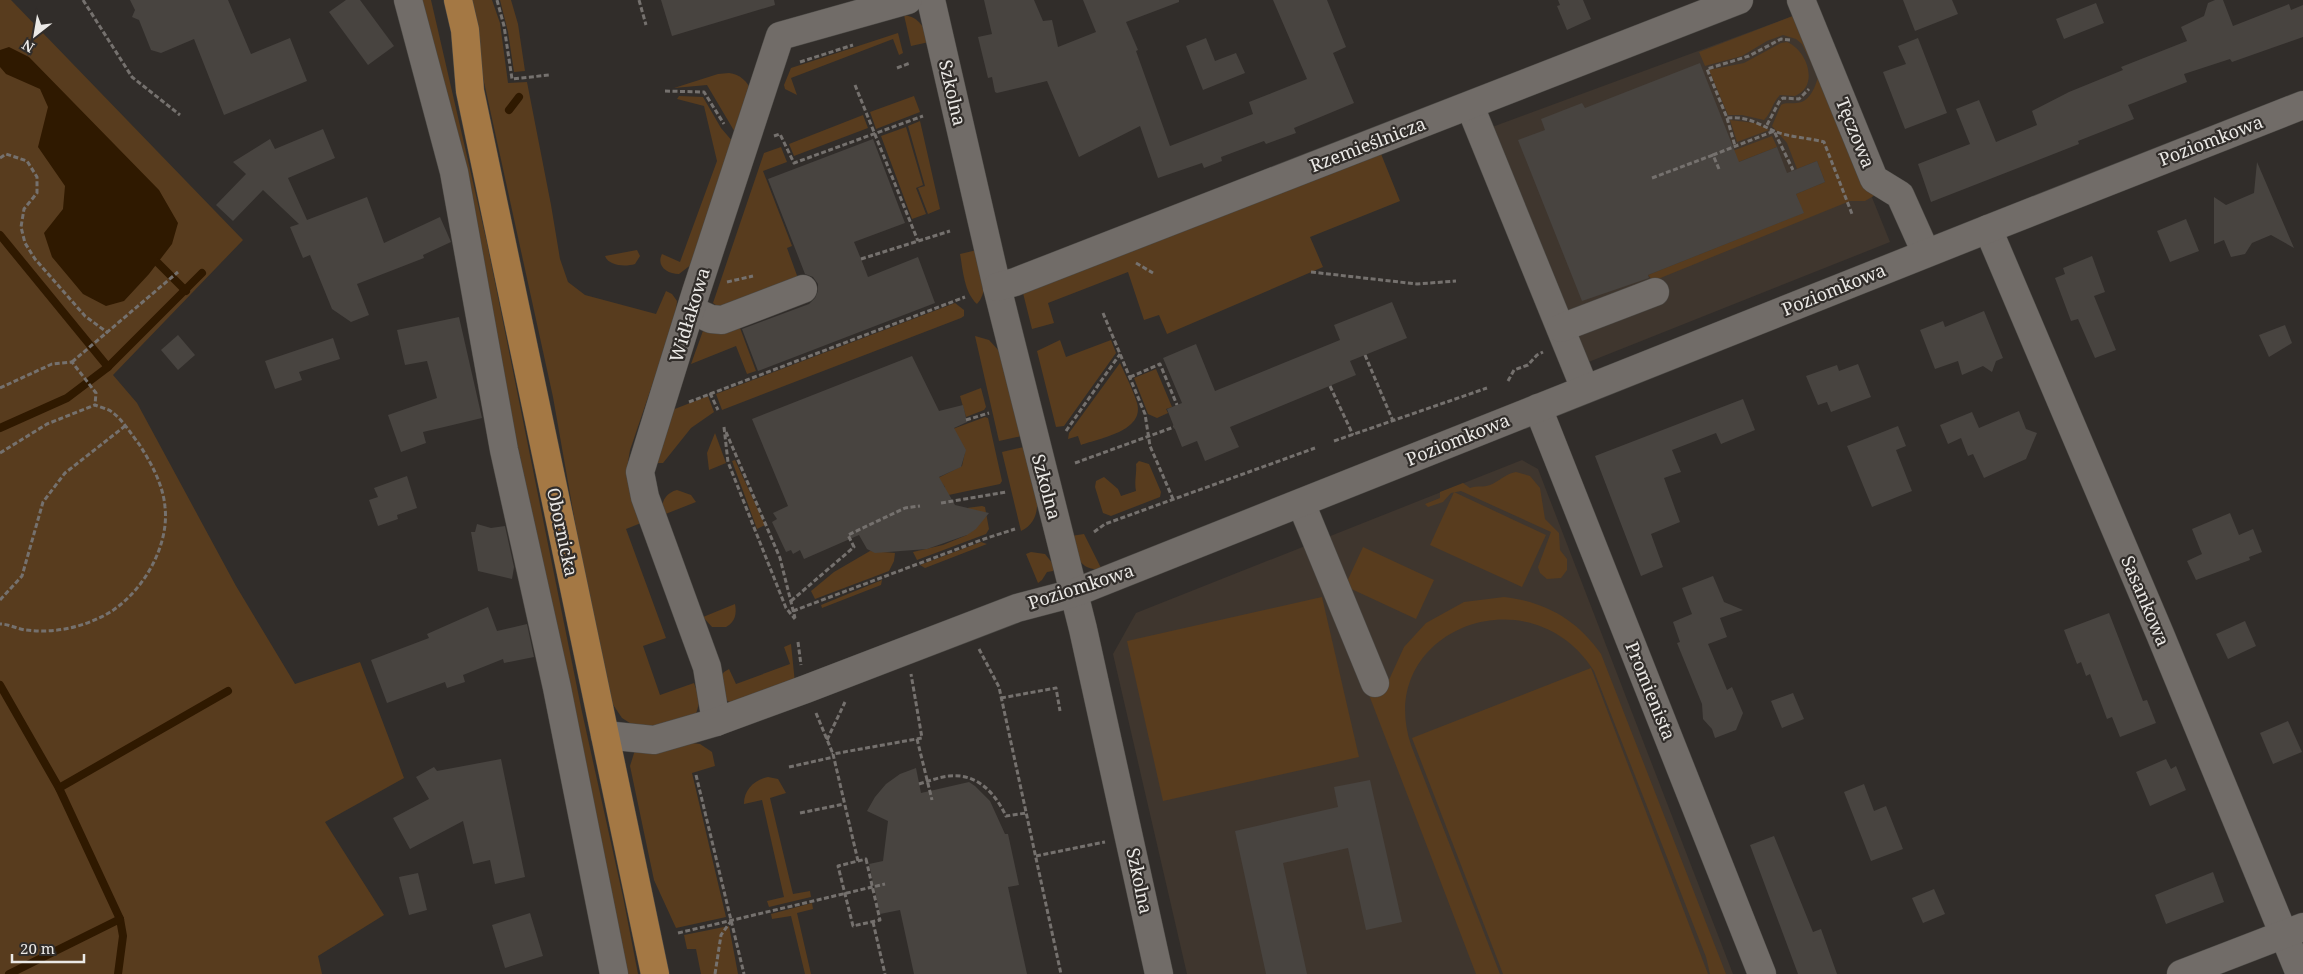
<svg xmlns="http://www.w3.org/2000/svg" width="2303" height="974" font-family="'Noto Serif',serif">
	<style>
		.built { fill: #3f362e }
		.green { fill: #583c1e }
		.water { fill: #2f1900 }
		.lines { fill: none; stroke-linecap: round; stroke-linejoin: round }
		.stream { stroke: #2f1900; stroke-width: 8 }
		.building { fill: #484440 }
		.minor-casing { stroke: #4b4945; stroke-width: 29 }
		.major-casing { stroke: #4b4945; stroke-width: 29 }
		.path { stroke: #75716e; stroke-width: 3; stroke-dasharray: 5 2.5; stroke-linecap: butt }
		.minor { stroke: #716c68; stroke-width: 28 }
		.major { stroke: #a47844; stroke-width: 28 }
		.labels { text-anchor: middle; stroke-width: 4.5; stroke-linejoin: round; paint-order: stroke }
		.street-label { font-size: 18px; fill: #ebe9e6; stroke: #312d2a }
	</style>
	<rect width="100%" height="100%" fill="#312d2a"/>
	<g class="built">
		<polygon points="1798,14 1890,242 1566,371 1476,133"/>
		<polygon points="1522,460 1538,469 1733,974 1187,974 1113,654 1136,613"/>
	</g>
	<g class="green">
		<polygon points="0,0 11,0 243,240 113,375 137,403 236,586 295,684 360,662 404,778 325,822 384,915 318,956 322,974 0,974"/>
		<polygon points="422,0 431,0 487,243 582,712 623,897 638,974 623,974 540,550"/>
		<polygon points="466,0 492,0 500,23 508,83 527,82 551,205 560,259 568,282 585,295 656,314 666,291 672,294 677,301 675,318 630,450 626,474 641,523 626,529 666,638 643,646 660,695 694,683 700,700 694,721 644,732 622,718 610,700 587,590 553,397"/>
		<polygon points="500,0 511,0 518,24 525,71 514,72 508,32"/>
		<path d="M 1798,14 L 1877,194 L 1865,201 L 1850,201 L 1653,281 L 1648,275 L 1803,213 L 1796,194 L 1825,182 L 1817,161 L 1797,169 L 1787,143 L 1772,126 L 1781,105 C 1786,102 1790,104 1796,103 C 1809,103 1815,88 1818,77 L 1802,44 L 1796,39 L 1783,35 L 1767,41 L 1742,56 L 1705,66 L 1699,52 Z"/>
		<path d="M 904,15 C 919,17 925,28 929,42 L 911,46 Z"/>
		<polygon points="898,33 903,53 899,55 893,39 791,78 797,95 785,89 784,85 791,68"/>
		<path d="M 1787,42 C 1807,50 1820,86 1795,96 L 1780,95 C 1772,103 1772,112 1764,120 L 1742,115 L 1728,115 L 1709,70 L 1744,63 L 1781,43 Z"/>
		<path d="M 729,73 C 740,74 748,82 752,92 L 736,134 L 707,85 L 674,88 L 718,74 Z"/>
		<path d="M 679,96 L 703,97 L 721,128 L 733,142 L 692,264 L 679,274 C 667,274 656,266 662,254 L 680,262 L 717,161 L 704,106 L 677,99 Z"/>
		<polygon points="914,96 920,112 876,129 870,112"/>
		<polygon points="863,115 868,128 794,156 789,144"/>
		<polygon points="1730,120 1755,123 1769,130 1737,142"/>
		<polygon points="920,121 940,209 928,214 918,188 925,186 908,126"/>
		<polygon points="906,127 923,185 916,188 926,214 912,219 881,136"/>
		<polygon points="1772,136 1777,147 1723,168 1719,156"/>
		<polygon points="781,147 787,162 763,171 792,246 787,248 799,281 723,310 713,303 764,153"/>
		<polygon points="1379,149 1400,201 1310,237 1323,267 1167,334 1159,315 1144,320 1128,272 1048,303 1054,323 1032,329 1022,289"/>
		<path d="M 637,250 L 640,256 L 635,264 C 625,267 609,266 605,256 Z"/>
		<path d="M 977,250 C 980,268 991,289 977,304 C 964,292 963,270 960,254 Z"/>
		<polygon points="955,303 964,310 964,316 961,318 722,410 716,394"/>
		<polygon points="704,328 725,331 740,328 756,371 747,374 736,346 691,364"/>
		<polygon points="975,336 989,340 1000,352 1022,436 999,441"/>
		<polygon points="1060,340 1066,357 1111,340 1116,353 1064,426 1056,427 1037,351"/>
		<path d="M 1120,363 C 1126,376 1133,390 1137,403 C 1145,431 1100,438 1081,445 L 1078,436 L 1068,439 L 1069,433 Z"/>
		<polygon points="1156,369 1172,407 1166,409 1168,413 1157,418 1148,414 1134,378"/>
		<polygon points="981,388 986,407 984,410 966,417 960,396"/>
		<polygon points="708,396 714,412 691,428 663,463 655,463 667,412"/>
		<polygon points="985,417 988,418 1002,481 1000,484 944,496 945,487 938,478 962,466 965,452 942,433"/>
		<polygon points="715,433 726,463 709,470 707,453"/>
		<path d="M 1024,447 C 1030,473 1052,516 1021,531 L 1002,452 Z"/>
		<polygon points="735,460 765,525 757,529 732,461"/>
		<path d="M 1139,461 L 1149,464 L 1161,492 L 1160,497 L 1111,516 L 1103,513 L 1095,487 L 1096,481 L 1104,477 L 1118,489 L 1121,496 L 1136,491 C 1134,481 1137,474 1136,464 Z"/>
		<path d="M 1516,472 L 1530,476 L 1540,488 L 1545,519 L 1559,533 L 1560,550 L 1567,559 L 1567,570 L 1561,578 L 1547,579 L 1540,573 L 1538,567 L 1551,532 L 1461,491 L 1451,493 L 1443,502 L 1428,507 L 1425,504 L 1440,498 L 1440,492 L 1463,483 L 1470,488 C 1477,485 1483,488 1490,485 C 1500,481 1505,474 1516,472 Z"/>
		<path d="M 677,490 L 691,495 L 696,502 L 663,515 C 660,503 665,493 677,490 Z"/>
		<polygon points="1454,492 1546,535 1522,587 1430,545"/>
		<polygon points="982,506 985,507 989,529 986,534 917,560 913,552 943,545 967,535 967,508"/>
		<path d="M 1084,534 L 1102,570 C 1077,569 1078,557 1071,536 Z"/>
		<polygon points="981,542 987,544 925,568 920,565"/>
		<polygon points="1363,547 1434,580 1416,619 1345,586"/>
		<polygon points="870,551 895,553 894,561 889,571 815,599 811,591 834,572"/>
		<polygon points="1031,552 1045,554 1053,564 1053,571 1047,572 1042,580 1038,583 1026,554"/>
		<polygon points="882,580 881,585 822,608 821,605"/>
		<polygon points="1322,597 1359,757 1163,801 1127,641"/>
		<path d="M 1504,597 C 1546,602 1577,620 1601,654 L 1726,974 L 1710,974 L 1706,957 L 1594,671 C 1529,569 1373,632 1411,745 L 1500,974 L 1476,974 L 1366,687 L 1388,682 L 1404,647 L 1426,623 L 1464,602 Z"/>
		<path d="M 735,604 C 737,614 735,622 726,627 L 712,627 L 703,617 Z"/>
		<polygon points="791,644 795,683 733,704 724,699 720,678 724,672 729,669 736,684 790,664 784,647"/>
		<polygon points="1591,668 1708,974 1503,974 1412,738"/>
		<polygon points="683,742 700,744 712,752 715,766 692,773 726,917 676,928 654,880 630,766 635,750"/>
		<path d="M 768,777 L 778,779 L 786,793 L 770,798 L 793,894 L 810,891 L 811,897 L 769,907 L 767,901 L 784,897 L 762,800 L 744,804 C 744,790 754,780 768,777 Z"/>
		<polygon points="812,903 813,909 797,913 811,974 805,974 791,916 772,919 771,914"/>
		<polygon points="729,926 738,974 701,974 696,949 687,949 684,935"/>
	</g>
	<polygon class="water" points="9,47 29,57 159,190 178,223 172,244 149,274 124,301 106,306 83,294 52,257 44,233 63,209 65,186 38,147 48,107 40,89 6,74 0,67 0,50"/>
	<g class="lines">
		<g class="stream">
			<polyline points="509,110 519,97"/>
			<polyline points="0,235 108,367"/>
			<polyline points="158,263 186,291"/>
			<polyline points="0,428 67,398 108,367 202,273"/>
			<polyline points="0,685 59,788 120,919 123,936 118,974"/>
			<polyline points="59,788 228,691"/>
			<polyline points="9,974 120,919"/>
		</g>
	</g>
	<g class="building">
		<polygon points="130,0 228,0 251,54 290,38 307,81 224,115 194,39 161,53 151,50 139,20 132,17 135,10"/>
		<polygon points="346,0 360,0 394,46 368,65 329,12"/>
		<polygon points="661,0 774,0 775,5 672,36"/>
		<polygon points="984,0 1034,0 1043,21 1052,20 1058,47 1096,32 1083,0 1179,0 1179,2 1126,22 1138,50 1136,51 1170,146 1253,114 1249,102 1307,79 1273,0 1327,0 1346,47 1333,53 1354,103 1294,128 1296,133 1266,144 1264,141 1221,157 1222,161 1204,168 1202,163 1158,178 1140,126 1079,157 1047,81 997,93 995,92 992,77 988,78 978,37 992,34"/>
		<polygon points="1558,0 1583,0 1591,19 1567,30 1557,6 1560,5"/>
		<polygon points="1903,0 1952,0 1958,14 1915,31"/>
		<polygon points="2215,0 2223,0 2233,26 2289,4 2291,10 2303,5 2303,37 2232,62 2230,59 2184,74 2187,82 2128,105 2134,119 2078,141 2079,144 1931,202 1918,164 1970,144 1956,109 1979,100 1996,142 2037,125 2032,111 2069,92 2123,70 2121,67 2187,41 2181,27 2204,16 2208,3"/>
		<polygon points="2096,3 2104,23 2064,39 2056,19"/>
		<polygon points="1206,38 1215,61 1236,53 1245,73 1203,90 1186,46"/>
		<polygon points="1918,38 1947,113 1905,129 1883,72 1906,64 1898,46"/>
		<polygon points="1700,63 1739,162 1777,147 1787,173 1817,161 1825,182 1796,194 1804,213 1648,275 1649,278 1582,301 1518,140 1545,130 1541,119 1582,103 1585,108"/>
		<polygon points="323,129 335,158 288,178 307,220 367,197 384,243 440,217 451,242 423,255 424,258 357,284 369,315 351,322 332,309 310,255 303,258 290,227 299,224 263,190 233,221 216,205 246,174 233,162 270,139 275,149"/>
		<polygon points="873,139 905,223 854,242 861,259 868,277 918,257 935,303 758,371 742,329 809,304 815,298 818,291 818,284 813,277 805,274 768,179"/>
		<polygon points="2257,162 2294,248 2271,235 2252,243 2245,254 2231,257 2224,240 2214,244 2214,197 2226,205 2254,193"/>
		<polygon points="2186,219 2199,251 2170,262 2157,231"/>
		<polygon points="2092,256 2105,292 2094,296 2116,350 2095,358 2078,319 2071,321 2055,278 2065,274 2063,268"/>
		<polygon points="1392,302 1407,338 1350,361 1356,375 1230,427 1239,447 1205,461 1197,441 1182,447 1167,409 1182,403 1163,358 1196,344 1215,391 1340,340 1334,325"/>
		<polygon points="1984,311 2003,358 1996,361 1992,372 1983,366 1962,375 1958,361 1935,369 1920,330 1943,321 1945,327"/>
		<polygon points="459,317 482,418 423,432 426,443 401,452 388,415 437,398 427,361 405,365 397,330"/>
		<polygon points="2285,325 2292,343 2269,357 2259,335"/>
		<polygon points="178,335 195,355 178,370 161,350"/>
		<polygon points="333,338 340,359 299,372 302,380 275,389 265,361"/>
		<polygon points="912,356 939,411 963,405 967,422 954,428 966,450 961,467 939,477 955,505 989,513 976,529 967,535 927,549 875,553 867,549 859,535 804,559 800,550 793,554 791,550 786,552 772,522 777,519 773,513 788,506 752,419"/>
		<polygon points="1858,364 1871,397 1831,412 1827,402 1818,405 1806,376 1837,365 1839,371"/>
		<polygon points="1743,399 1755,430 1721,444 1716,433 1672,450 1681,472 1664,478 1680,522 1651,534 1663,567 1641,576 1595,456"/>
		<polygon points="2019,411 2026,429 2037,433 2026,459 1984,478 1973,454 1968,456 1961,438 1948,444 1940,425 1972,412 1979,428"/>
		<polygon points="1898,426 1906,446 1896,450 1912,491 1872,507 1847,446"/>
		<polygon points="407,476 417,508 397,515 398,519 378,526 369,500 378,497 374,488"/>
		<polygon points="2230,513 2239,535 2253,529 2262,552 2249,557 2250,560 2196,580 2187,561 2202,554 2192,529"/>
		<polygon points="477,524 491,528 505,526 514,567 512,579 478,571 471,532 475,532"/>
		<polygon points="1713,576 1724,602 1743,610 1720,618 1727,637 1708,644 1727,690 1732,687 1743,713 1736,730 1715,738 1712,729 1703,719 1702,704 1677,643 1680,642 1673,622 1692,614 1682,588"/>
		<polygon points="488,607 497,631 527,624 534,657 504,663 503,659 463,675 465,682 447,688 445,682 387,703 371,660 429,638 427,634"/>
		<polygon points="2109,613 2143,701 2147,700 2156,723 2120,737 2112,717 2107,719 2090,674 2086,676 2081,662 2077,664 2064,630"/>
		<polygon points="2245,621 2256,646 2228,659 2216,634"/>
		<polygon points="1793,693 1804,719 1782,728 1771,701"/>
		<polygon points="2288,721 2302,752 2273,764 2260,733"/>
		<polygon points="501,759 525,877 495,884 490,860 473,864 463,821 410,849 393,818 429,799 416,777 434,767 437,771"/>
		<polygon points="2166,759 2171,769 2176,766 2186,790 2150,806 2136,772"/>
		<polygon points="916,768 921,793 969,782 975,786 990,801 1005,834 1008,834 1019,885 1008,887 1027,974 914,974 900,910 880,914 869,864 883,861 888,821 867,811 875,797 886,784 900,774"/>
		<polygon points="1370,780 1402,922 1366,930 1348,848 1283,863 1307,974 1266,974 1235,831 1338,807 1334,787"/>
		<polygon points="1864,784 1874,811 1886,806 1903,849 1871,861 1844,792"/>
		<polygon points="1774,836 1813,932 1821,929 1837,974 1798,974 1750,845"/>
		<polygon points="2213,872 2224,902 2166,924 2155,895"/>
		<polygon points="418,873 427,910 409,915 399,877"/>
		<polygon points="1934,889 1945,914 1923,923 1912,898"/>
		<polygon points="530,913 543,956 505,968 492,925"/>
	</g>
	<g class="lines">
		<g class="minor-casing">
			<g id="minor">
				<polyline points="408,0 454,172 504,450 557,688 614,974"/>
				<polyline points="931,0 997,287 1083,629 1159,974"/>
				<polyline points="1801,0 1874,179 1900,195 1926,253"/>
				<polyline points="1470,106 1585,389"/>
				<polyline points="1988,229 2160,634 2300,974"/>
				<polyline points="997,287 1015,282 1739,0"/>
				<polyline points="691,310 711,319 722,320 803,289"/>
				<polyline points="1561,328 1655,292"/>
				<polyline points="1538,408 1762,974"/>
				<polyline points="1301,503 1375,683"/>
				<polyline points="716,722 707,667 645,497 640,472 696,292 780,36 908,0"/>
				<polyline points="605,735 654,740 716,722 806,689 1017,608 1074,593 1988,229 2303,105"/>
				<polyline points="2181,974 2303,927"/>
			</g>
		</g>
		<g class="major-casing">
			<polyline id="major" points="458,0 465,30 470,91 655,974"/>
		</g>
		<g class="path">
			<polyline points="83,0 132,77 180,115"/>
			<polyline points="497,0 504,26 512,79 549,75"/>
			<polyline points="639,0 646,25"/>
			<path d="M 1790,40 L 1781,39 L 1749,56 L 1707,69 L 1727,118 C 1746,116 1757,123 1774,131 C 1788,137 1809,138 1824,142 L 1852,214"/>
			<polyline points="800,62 853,45"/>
			<polyline points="897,68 910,63"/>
			<polyline points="855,85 918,241"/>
			<polyline points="665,91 704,92 724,124"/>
			<polyline points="1727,118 1735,146"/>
			<polyline points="1767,125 1780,100 1783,98 1799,99 1809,89"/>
			<polyline points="774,136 780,134 794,163 923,116"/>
			<polyline points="0,158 6,154 27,161 37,177 37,193 24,209 21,227 25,243 35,259 85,316 108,333"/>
			<polyline points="1719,169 1713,155 1774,131 1793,170"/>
			<polyline points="1652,178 1713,155"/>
			<polyline points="861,259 950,231"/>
			<polyline points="1136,263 1153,273"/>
			<polyline points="1311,272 1417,284 1456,281"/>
			<polyline points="727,282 753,276"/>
			<polyline points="1103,313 1145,414 1150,446 1173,499"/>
			<polyline points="1365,355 1393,421"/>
			<polyline points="72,362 178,272"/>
			<polyline points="1130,377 1160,364 1177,405"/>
			<polyline points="1508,381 1514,370 1528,365 1537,355 1543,352"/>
			<polyline points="1330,386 1353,435"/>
			<polyline points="0,388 52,364 72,362 96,393 95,405"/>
			<polyline points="710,393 718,410"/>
			<polyline points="689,402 965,297"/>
			<polyline points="966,420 989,413"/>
			<polyline points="724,427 728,462 786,608 795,619"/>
			<polyline points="1066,431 1120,354"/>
			<polyline points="726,432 780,558 795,618"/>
			<polyline points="1334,441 1487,388"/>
			<path d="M 0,453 L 47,424 L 95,405 C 100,407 108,409 112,412 C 123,420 131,434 139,444 C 151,463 163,484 165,507 C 170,549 138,601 99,618 C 76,629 51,633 26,630 C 17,629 9,624 0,624"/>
			<polyline points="1075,463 1174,427"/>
			<polyline points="941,503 1006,492"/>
			<polyline points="1094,532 1105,524 1315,448"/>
			<polyline points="0,600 22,576 43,502 65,473 125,426"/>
			<polyline points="791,601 854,547 848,535 905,508 920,506"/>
			<polyline points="793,611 984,539 1015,529"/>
			<polyline points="798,642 801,665"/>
			<polyline points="979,649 999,687 1061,974"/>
			<polyline points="1001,698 1056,688 1060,711"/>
			<polyline points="816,713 833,754"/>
			<polyline points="917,739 932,800"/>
			<polyline points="827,740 845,702"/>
			<polyline points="789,767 834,757"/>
			<polyline points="696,775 744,974"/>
			<path d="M 919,784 C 929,781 939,777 949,776 C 977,773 995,793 1006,816 L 1026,813"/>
			<polyline points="800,813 844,804"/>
			<polyline points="1036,856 1105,842"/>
			<polygon points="866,859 880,920 853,926 838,866"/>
			<polyline points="858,861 833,754 922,738 911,674"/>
			<polyline points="873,922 885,974"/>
			<polyline points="678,933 885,884"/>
			<polyline points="715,974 721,935 731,921"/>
		</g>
		<use href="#minor" class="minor"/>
		<use href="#major" class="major"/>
	</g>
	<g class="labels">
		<g class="street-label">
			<text transform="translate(952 93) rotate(77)" y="6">Szkolna</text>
			<text transform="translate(1855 133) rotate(68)" y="6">Tęczowa</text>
			<text transform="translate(2211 141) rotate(-21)" y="6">Poziomkowa</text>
			<text transform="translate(1368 145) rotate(-21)" y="6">Rzemieślnicza</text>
			<text transform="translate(1834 290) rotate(-22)" y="6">Poziomkowa</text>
			<text transform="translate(690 315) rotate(-73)" y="6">Widłakowa</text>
			<text transform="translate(1458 440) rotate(-22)" y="6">Poziomkowa</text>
			<text transform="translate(1046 487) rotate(75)" y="6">Szkolna</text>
			<text transform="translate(562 532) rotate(78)" y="6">Obornicka</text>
			<text transform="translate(1081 587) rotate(-18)" y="6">Poziomkowa</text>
			<text transform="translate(2145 601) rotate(67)" y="6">Sasankowa</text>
			<text transform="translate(1650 691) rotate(68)" y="6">Promienista</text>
			<text transform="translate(1139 881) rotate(78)" y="6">Szkolna</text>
		</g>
	</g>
	<g transform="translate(35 35) rotate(211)" stroke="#312d2a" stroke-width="4" paint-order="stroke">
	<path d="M0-4L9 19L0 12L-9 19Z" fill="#ebe9e6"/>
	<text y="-8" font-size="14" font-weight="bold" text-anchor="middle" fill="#ebe9e6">N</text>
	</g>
	<path d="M12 954v8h72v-8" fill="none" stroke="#ebe9e6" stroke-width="2.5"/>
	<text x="20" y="954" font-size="15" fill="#ebe9e6" stroke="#312d2a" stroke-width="4" paint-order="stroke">20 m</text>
</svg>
